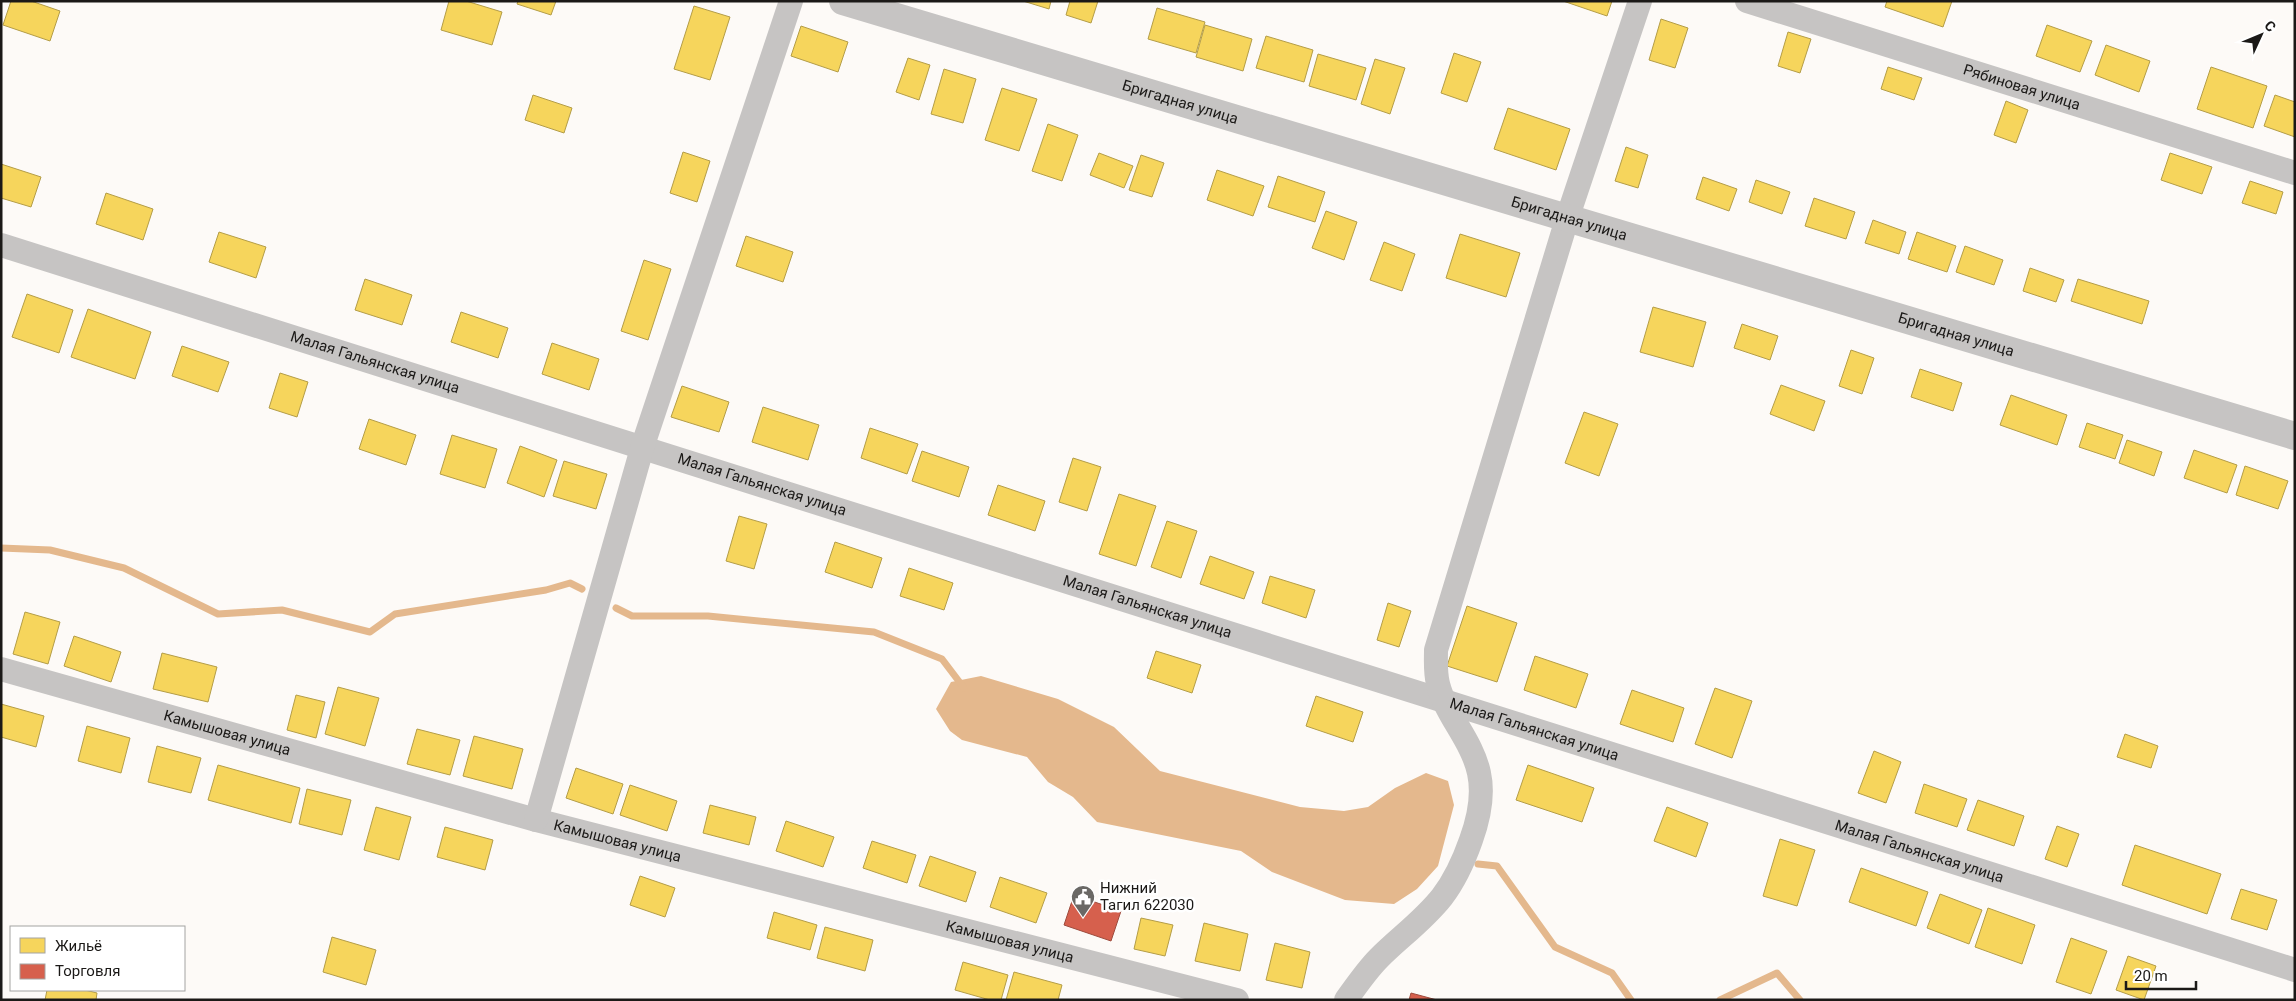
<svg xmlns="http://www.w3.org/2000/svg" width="2296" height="1001" font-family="Roboto,sans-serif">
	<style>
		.water { fill: #e4b88d }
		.homes { fill: #f6d55c; stroke: #b49d47 }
		.shops { fill: #d6604d; stroke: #9e4b3d }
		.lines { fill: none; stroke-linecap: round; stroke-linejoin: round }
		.stream { stroke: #e4b88d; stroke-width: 7 }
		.minor { stroke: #c6c4c3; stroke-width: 24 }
		.tertiary { stroke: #c6c4c3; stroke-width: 28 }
		.labels { text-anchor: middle; stroke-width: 5; stroke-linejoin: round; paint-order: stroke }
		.street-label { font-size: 15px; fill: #1b1917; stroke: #fff }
		.poi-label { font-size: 15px; fill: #1b1917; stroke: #fff; text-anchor: start }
	</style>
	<rect width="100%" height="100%" fill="#fdfaf7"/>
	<polygon class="water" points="981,676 1058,699 1114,727 1160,771 1300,807 1344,811 1368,807 1395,788 1426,773 1448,781 1454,805 1438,866 1417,889 1394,904 1345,900 1272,872 1241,851 1097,822 1073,797 1048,782 1027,757 962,740 950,731 936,709 951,682"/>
	<g class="homes">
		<polygon points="11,1 31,1 60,11 50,41 3,25"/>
		<polygon points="449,1 466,1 502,12 492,45 441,30"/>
		<polygon points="518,1 556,1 551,15 517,4"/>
		<polygon points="1023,1 1051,1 1049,9"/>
		<polygon points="1070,1 1098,1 1091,23 1066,15"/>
		<polygon points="1563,1 1612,1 1607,16"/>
		<polygon points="1887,1 1952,1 1943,27 1885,7"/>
		<polygon points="694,6 730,17 710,80 674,69"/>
		<polygon points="1157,8 1205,22 1196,53 1148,39"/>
		<polygon points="1661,19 1688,28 1675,68 1649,60"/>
		<polygon points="1205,25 1252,39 1243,71 1196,57"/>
		<polygon points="2047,25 2092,41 2080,72 2036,56"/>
		<polygon points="801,26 848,42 838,72 791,56"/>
		<polygon points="1788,32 1811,39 1800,73 1778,66"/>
		<polygon points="1266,36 1313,50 1304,82 1256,68"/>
		<polygon points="2106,45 2150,61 2139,92 2095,75"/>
		<polygon points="1454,53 1481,62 1467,102 1441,93"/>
		<polygon points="1318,54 1366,68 1356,100 1309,86"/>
		<polygon points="908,58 930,65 919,100 896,92"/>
		<polygon points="1375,59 1405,68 1390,114 1361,104"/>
		<polygon points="1888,67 1922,78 1914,100 1881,89"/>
		<polygon points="2211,67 2267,86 2253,128 2197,109"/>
		<polygon points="944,69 976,79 963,123 931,114"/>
		<polygon points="1002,88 1037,99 1019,151 985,140"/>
		<polygon points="533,95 572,108 564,133 525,120"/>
		<polygon points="2275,95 2295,102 2295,137 2264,126"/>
		<polygon points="2006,101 2028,110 2016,143 1994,135"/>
		<polygon points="1508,108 1570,129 1556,170 1494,149"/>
		<polygon points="1048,124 1078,135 1062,181 1032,171"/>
		<polygon points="1626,147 1648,155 1638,188 1615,181"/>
		<polygon points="683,152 710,161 697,202 670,193"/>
		<polygon points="1099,153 1133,166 1124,188 1090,175"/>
		<polygon points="2170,153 2212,167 2202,194 2161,180"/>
		<polygon points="1141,155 1164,163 1152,197 1129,190"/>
		<polygon points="1,164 41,177 31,207 1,198"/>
		<polygon points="1217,170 1264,186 1253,216 1207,200"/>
		<polygon points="1278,176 1325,192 1315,222 1268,207"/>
		<polygon points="1703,177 1737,189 1729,211 1696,199"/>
		<polygon points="1756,180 1790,192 1782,214 1749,202"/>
		<polygon points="2250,181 2283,192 2276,214 2242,203"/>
		<polygon points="106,193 153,209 143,240 96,224"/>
		<polygon points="1814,198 1855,212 1846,239 1805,226"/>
		<polygon points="1326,211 1357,222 1344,260 1312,248"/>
		<polygon points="1873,220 1906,232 1899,254 1865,243"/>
		<polygon points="219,232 266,247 256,278 209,262"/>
		<polygon points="1917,232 1956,246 1947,272 1908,259"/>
		<polygon points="1460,234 1520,253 1506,297 1446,278"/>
		<polygon points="746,236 793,252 783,282 736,266"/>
		<polygon points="1384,242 1415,254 1402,291 1370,280"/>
		<polygon points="1965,246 2003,260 1994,285 1956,272"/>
		<polygon points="644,260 671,269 648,340 621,331"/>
		<polygon points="2030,268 2064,280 2056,302 2023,291"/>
		<polygon points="365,279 412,295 402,325 355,310"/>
		<polygon points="2078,279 2149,301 2142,324 2071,301"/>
		<polygon points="27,294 73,310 59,353 12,337"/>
		<polygon points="1653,307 1706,322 1693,367 1640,352"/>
		<polygon points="88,309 151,332 135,379 71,357"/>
		<polygon points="461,312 508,328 498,358 451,342"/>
		<polygon points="1742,324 1778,336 1770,360 1734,348"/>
		<polygon points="552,343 599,359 589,390 542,374"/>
		<polygon points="182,346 229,362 218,392 172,376"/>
		<polygon points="1851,350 1874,358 1862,394 1839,386"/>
		<polygon points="1920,369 1962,383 1953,411 1911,397"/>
		<polygon points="280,373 308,382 297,417 269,408"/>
		<polygon points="1781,385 1825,401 1814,431 1770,414"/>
		<polygon points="682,386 729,402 719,432 671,417"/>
		<polygon points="2011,395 2067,415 2057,445 2000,425"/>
		<polygon points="763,407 819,425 808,460 752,442"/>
		<polygon points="1584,412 1618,424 1599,476 1565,463"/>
		<polygon points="369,419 416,435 406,465 359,449"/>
		<polygon points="2087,423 2123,435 2115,459 2079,447"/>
		<polygon points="870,428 918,444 907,474 861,458"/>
		<polygon points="452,435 497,449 485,488 440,474"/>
		<polygon points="2127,440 2162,452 2154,476 2119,463"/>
		<polygon points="520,446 557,460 544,497 507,483"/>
		<polygon points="2194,450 2237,465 2227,493 2184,478"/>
		<polygon points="922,451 969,467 959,497 912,481"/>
		<polygon points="1073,458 1101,467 1087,511 1059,502"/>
		<polygon points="564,461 607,474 596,509 553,496"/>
		<polygon points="2245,466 2288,481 2278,509 2236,495"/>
		<polygon points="998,485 1045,501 1035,531 988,515"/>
		<polygon points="1119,494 1156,506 1136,566 1099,554"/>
		<polygon points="739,516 767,524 754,569 726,561"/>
		<polygon points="1167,521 1197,531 1181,578 1151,567"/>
		<polygon points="835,542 882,558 872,588 825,572"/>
		<polygon points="1210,556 1254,572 1244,599 1200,584"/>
		<polygon points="909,568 953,583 944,610 900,596"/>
		<polygon points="1270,576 1315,590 1306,618 1262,603"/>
		<polygon points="1388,603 1411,611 1399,647 1377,640"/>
		<polygon points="1467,606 1517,623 1497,682 1447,666"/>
		<polygon points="25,612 60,622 48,664 13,654"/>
		<polygon points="74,636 121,652 111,682 64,666"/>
		<polygon points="1156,651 1201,665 1192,693 1147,678"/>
		<polygon points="162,653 217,667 208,702 153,689"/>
		<polygon points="1535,656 1588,674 1576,708 1524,690"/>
		<polygon points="338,687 379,698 365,746 325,734"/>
		<polygon points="1715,688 1752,701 1732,758 1695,744"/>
		<polygon points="1632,690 1684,708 1673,742 1620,724"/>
		<polygon points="296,695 325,702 316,738 287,730"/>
		<polygon points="1316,696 1363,712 1353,742 1306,726"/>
		<polygon points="1,704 44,716 36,747 1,737"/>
		<polygon points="87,726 130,738 121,773 78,761"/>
		<polygon points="417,729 460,740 450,775 407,764"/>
		<polygon points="2125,734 2158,746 2151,768 2117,757"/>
		<polygon points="474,736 523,749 512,789 463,776"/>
		<polygon points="157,746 201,758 191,793 148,782"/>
		<polygon points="1874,751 1901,762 1886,803 1858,793"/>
		<polygon points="218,765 300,788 291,823 208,800"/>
		<polygon points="1528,765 1594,788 1582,822 1516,800"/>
		<polygon points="576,768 623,784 613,814 566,798"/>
		<polygon points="1924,784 1967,799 1957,827 1915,813"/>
		<polygon points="630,785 677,801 667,831 620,815"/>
		<polygon points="307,789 351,800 342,835 299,824"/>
		<polygon points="1978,800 2024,816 2014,846 1967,830"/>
		<polygon points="710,805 756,817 749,845 703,833"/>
		<polygon points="376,807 411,817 399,860 364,850"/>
		<polygon points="1667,807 1708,823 1696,857 1654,841"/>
		<polygon points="786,821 834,837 823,867 776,851"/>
		<polygon points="2057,826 2079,834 2067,867 2045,859"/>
		<polygon points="445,827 493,840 485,870 437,857"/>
		<polygon points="1780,839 1815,850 1797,906 1763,896"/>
		<polygon points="872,841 916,855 907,883 863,868"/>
		<polygon points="2135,845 2221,874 2207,914 2122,885"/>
		<polygon points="930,856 976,872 966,902 919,886"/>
		<polygon points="1861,868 1928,892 1916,926 1849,902"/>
		<polygon points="640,876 675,888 665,917 630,905"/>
		<polygon points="1000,877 1047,893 1036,923 990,907"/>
		<polygon points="2241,889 2277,900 2267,930 2231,919"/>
		<polygon points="1940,894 1982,910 1969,944 1927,928"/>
		<polygon points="1988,908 2035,925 2022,964 1975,947"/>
		<polygon points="774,912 817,925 810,950 767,938"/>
		<polygon points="1141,918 1173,925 1165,956 1134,949"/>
		<polygon points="1204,923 1248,934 1240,971 1195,961"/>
		<polygon points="825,927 873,940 865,971 817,958"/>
		<polygon points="332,937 376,950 366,985 323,972"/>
		<polygon points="2071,938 2107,951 2091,994 2056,982"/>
		<polygon points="1275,943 1310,952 1302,988 1266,980"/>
		<polygon points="2128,956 2156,966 2144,1000 2116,990"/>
		<polygon points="963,962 1008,975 1001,1000 990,1000 955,990"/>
		<polygon points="1014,972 1062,985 1058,1000 1006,1000"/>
		<polygon points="47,990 85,990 97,993 96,1000 45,1000"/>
	</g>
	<g class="shops">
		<polygon points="1074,895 1121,911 1111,941 1064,925"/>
		<polygon points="1411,993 1437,1000 1409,1000"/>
	</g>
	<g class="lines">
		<g class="stream">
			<polyline points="1,548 50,550 124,568 218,614 282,610 370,632 395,614 546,590 570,583 582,589"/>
			<polyline points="616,608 632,616 708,616 874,632 942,659 964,688"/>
			<polyline points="1478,864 1497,866 1555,947 1612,973 1631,1000"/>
			<polyline points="1720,1000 1777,973 1800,1000"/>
		</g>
		<g class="minor">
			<path id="s1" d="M 1747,1 L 2295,173"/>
			<path id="s2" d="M 1,245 C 766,484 1530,729 2295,970"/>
			<path id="s3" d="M 1,669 L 536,820 L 1237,1000"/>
			<polyline points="536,820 643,445 791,1"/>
			<path d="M 1346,1000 C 1356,986 1367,970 1379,958 C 1400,937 1423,921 1442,897 C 1455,880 1464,860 1471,840 C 1479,818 1484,796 1479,773 C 1472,740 1446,716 1438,684 C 1435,672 1436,661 1436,650 L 1567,219 L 1640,1"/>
		</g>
		<path class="tertiary" id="s4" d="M 843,1 L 2295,436"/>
	</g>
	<defs>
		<g id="civic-pin" transform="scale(1.25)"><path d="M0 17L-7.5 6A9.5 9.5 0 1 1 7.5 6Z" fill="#6a6865" stroke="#fff"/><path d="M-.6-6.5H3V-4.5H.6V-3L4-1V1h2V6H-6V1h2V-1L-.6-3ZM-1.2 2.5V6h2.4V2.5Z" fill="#fff"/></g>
	</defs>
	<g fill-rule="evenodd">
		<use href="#civic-pin" x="1083" y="897"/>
	</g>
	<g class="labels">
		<g class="street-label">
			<text dy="5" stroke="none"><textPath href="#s1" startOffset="288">Рябиновая улица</textPath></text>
			<text dy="5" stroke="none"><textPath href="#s4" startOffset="352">Бригадная улица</textPath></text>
			<text dy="5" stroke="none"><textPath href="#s4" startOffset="758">Бригадная улица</textPath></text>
			<text dy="5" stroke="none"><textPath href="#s4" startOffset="1162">Бригадная улица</textPath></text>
			<text dy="5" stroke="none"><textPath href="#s2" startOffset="392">Малая Гальянская улица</textPath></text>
			<text dy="5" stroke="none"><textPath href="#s2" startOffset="798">Малая Гальянская улица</textPath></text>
			<text dy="5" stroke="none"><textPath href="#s2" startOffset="1202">Малая Гальянская улица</textPath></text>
			<text dy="5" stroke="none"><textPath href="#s2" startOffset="1608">Малая Гальянская улица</textPath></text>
			<text dy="5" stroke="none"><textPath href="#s3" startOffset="235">Камышовая улица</textPath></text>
			<text dy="5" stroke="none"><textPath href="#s3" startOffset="640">Камышовая улица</textPath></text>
			<text dy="5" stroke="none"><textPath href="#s2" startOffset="2012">Малая Гальянская улица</textPath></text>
			<text dy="5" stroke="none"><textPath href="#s3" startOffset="1045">Камышовая улица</textPath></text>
		</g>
		<g class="poi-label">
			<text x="1100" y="893">Нижний<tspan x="1100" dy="17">Тагил 622030</tspan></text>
		</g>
	</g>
	<rect width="2296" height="1001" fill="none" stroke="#1b1917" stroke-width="5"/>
	<rect x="10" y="926" width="175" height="65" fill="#ffffff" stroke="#a4a3a2"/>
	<rect x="20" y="938" width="25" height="15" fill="#f6d55c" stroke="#a4a3a2"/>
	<text x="55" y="951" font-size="15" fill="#1b1917">Жильё</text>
	<rect x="20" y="964" width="25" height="15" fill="#d6604d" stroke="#a4a3a2"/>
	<text x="55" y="976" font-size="15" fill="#1b1917">Торговля</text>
	<g transform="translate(2261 35) rotate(46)" stroke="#ffffff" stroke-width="4" paint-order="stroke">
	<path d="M0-4L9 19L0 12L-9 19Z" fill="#1b1917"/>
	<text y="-8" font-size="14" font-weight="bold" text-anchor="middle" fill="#1b1917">С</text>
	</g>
	<path d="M2126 981v8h70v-8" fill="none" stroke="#1b1917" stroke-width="2.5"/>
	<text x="2134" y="981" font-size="15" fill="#1b1917" stroke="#ffffff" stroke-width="4" paint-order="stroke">20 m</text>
</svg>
